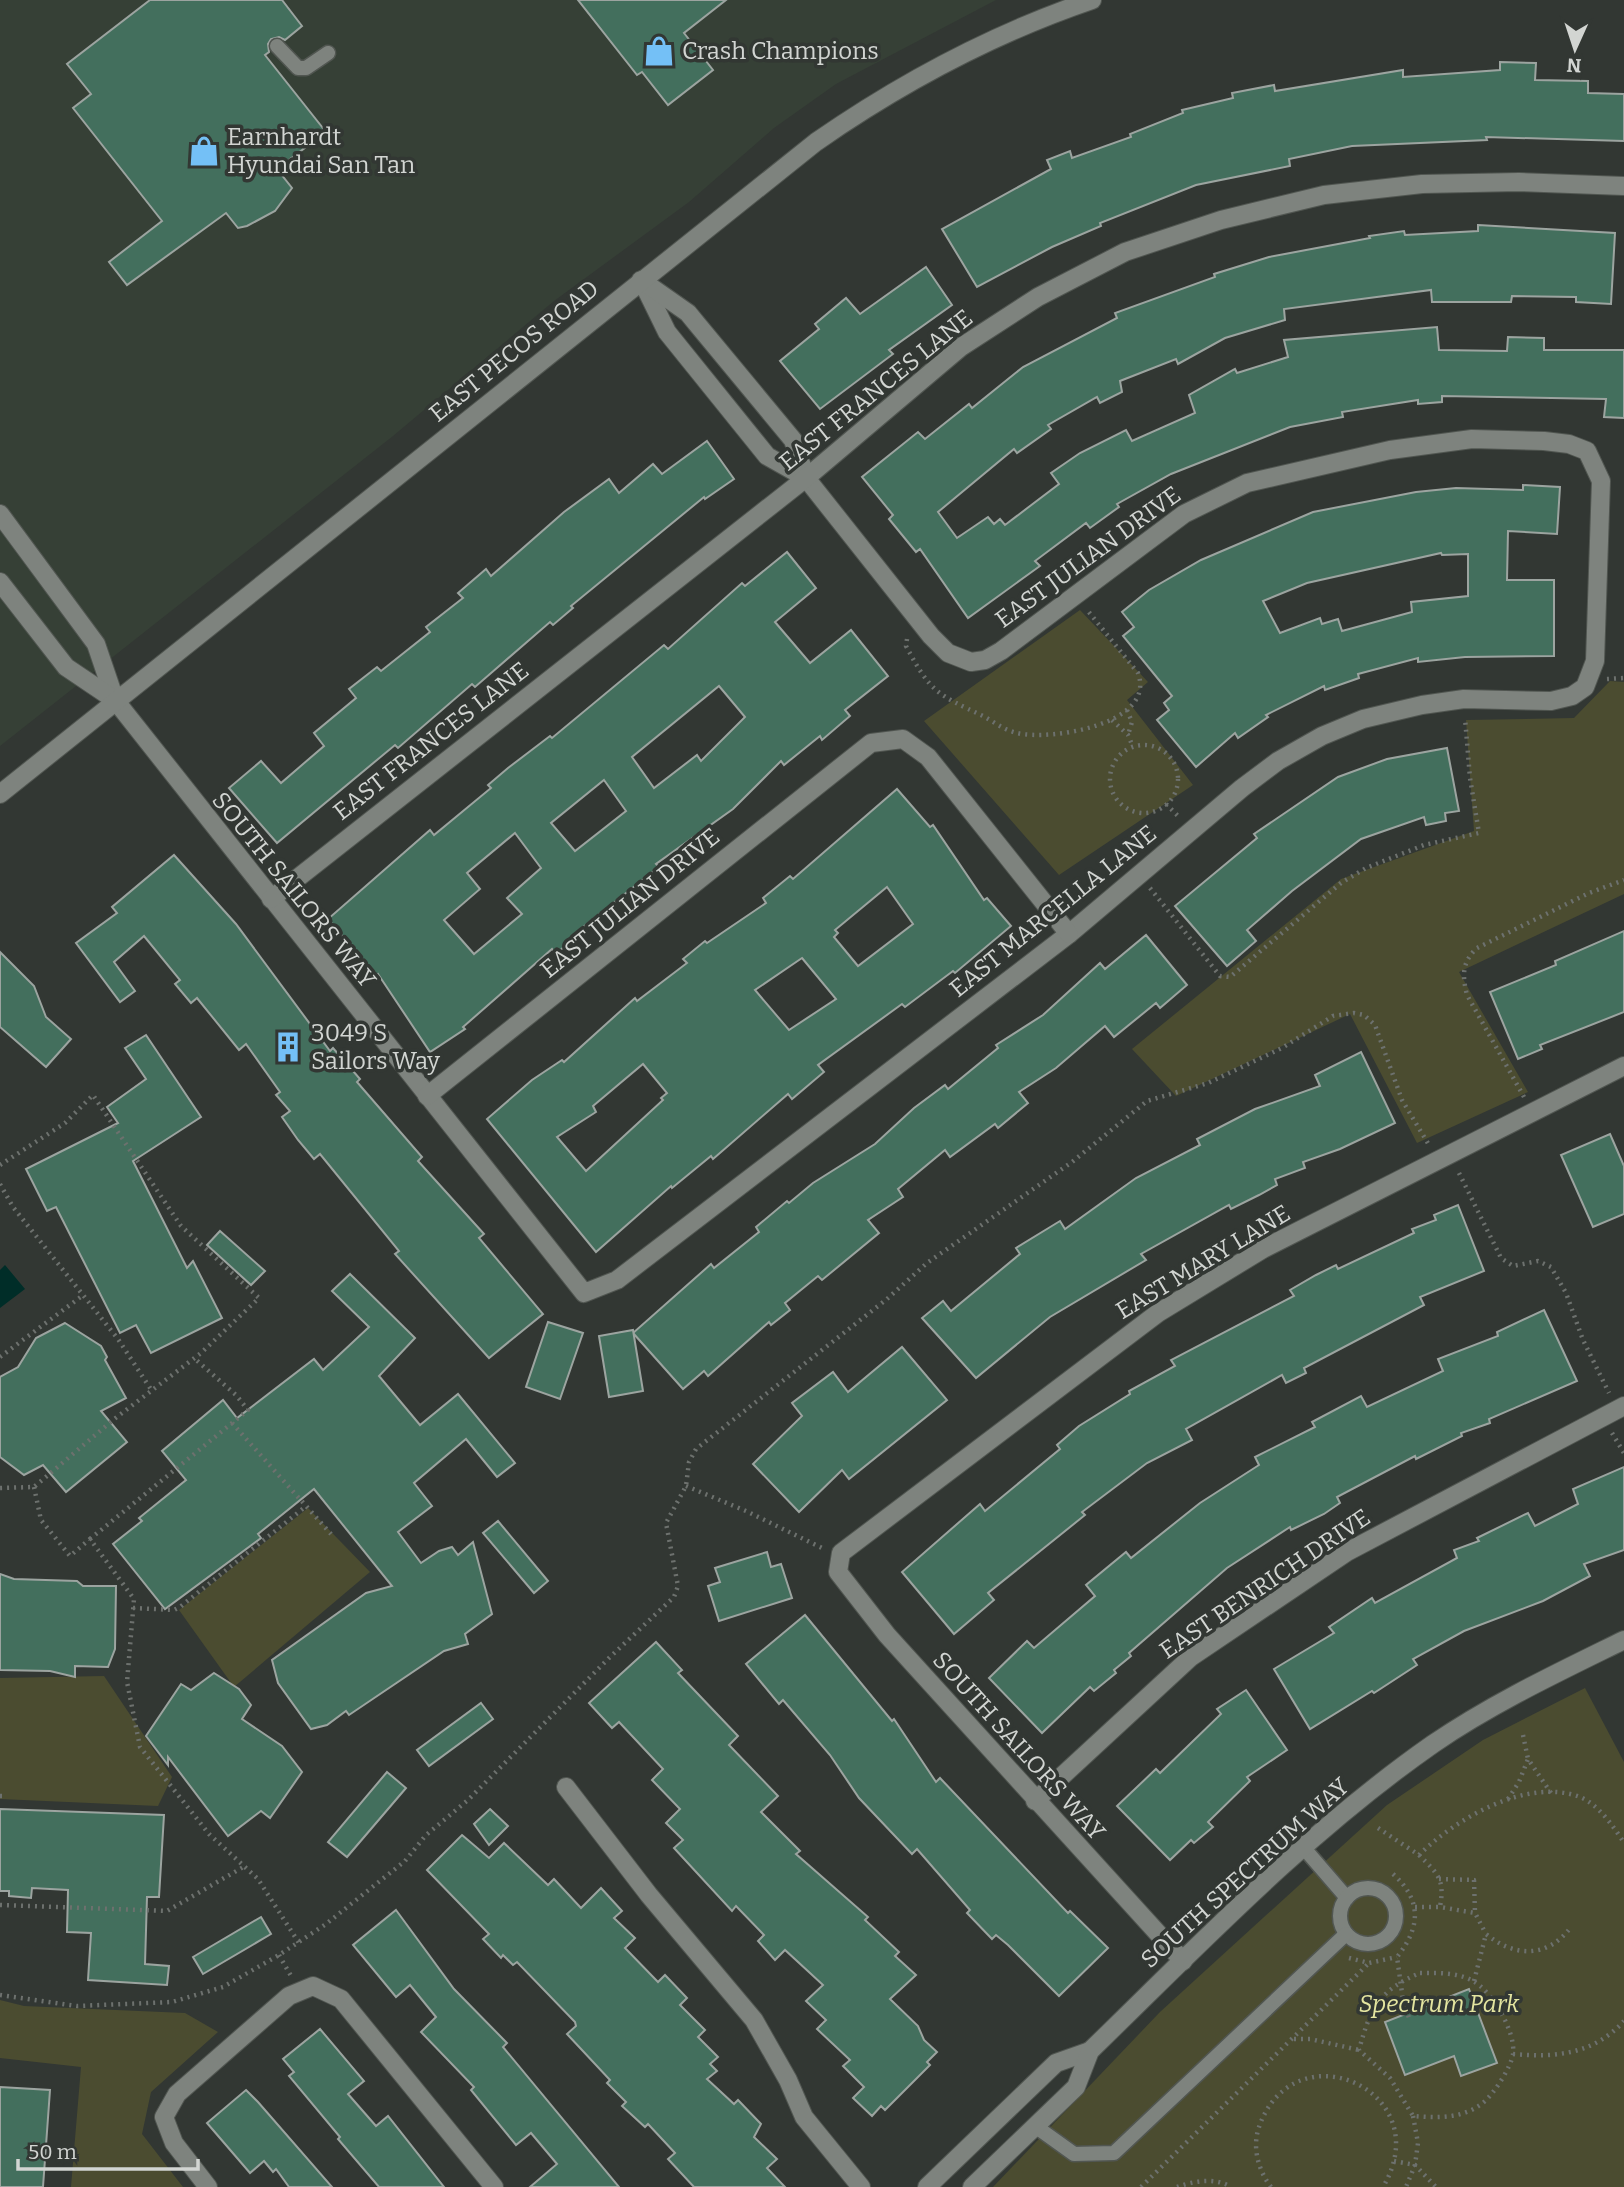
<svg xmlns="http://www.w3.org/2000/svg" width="1624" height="2187" font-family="Bitter,serif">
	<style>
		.built { fill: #364036 }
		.green { fill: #4b4c30 }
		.water { fill: #002d28 }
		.building { fill: #436f5d; stroke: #9ca4a0; stroke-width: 2; fill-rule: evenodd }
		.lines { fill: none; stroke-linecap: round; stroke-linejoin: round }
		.service-casing { stroke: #515651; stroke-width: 17 }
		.minor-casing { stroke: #515651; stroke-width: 20 }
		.tertiary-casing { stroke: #515651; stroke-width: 20 }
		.secondary-casing { stroke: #515651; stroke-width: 20 }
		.path { stroke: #6d716e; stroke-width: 4.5; stroke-dasharray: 2 5; stroke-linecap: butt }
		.service { stroke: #7e837e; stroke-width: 14 }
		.minor { stroke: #7e837e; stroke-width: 18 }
		.tertiary { stroke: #7e837e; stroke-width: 18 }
		.secondary { stroke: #7e837e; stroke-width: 18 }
		.labels { text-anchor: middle; stroke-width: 7; stroke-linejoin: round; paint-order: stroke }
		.poi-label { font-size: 24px; fill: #d2d5d2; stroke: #323733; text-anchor: start }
		.street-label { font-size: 24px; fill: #d2d5d2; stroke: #323733 }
		.park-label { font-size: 24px; font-style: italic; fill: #e4e5a0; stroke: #323733 }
	</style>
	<rect width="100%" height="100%" fill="#323733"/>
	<polygon class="built" points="0,0 996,0 836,84 774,128 689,202 554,301 393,436 0,746"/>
	<g class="green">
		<polygon points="1080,610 1148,682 1127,700 1193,785 1059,875 924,721"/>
		<polygon points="1610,681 1624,682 1624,894 1459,972 1528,1092 1417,1143 1350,1014 1176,1096 1132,1049 1341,879 1474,831 1466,720 1574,718"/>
		<polygon points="308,1508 370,1572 234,1687 179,1610"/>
		<polygon points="104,1676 172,1777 158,1806 0,1799 0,1678"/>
		<polygon points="1585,1688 1624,1762 1624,2187 993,2187 1160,2012 1387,1805 1483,1740"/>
		<polygon points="0,2000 24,2006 185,2013 218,2032 151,2092 142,2134 183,2187 71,2187 81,2067 0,2058"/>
	</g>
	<polygon class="water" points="5,1265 25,1289 0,1308 0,1270"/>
	<g class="building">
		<polygon points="150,0 282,0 302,26 285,40 279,37 271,39 268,44 269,52 265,55 326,132 277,169 292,188 275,211 247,226 238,228 226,213 127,285 109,262 162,221 73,108 91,94 67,64"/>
		<polygon points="578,0 726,0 684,33 713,70 668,105 642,72 637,75"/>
		<polygon points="1500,62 1536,63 1535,80 1588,81 1588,93 1624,94 1624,141 1486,137 1487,140 1352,146 1289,159 1290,166 1196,185 1100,223 1101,226 1052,247 977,287 942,229 1051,169 1047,160 1070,151 1072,158 1131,137 1130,134 1183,113 1182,110 1233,98 1232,93 1274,85 1275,91 1403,70 1403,77 1500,70"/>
		<polygon points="1478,225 1615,233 1611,304 1576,302 1576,297 1512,296 1511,302 1432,302 1431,290 1284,309 1285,320 1225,338 1178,364 1176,359 1120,381 1122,392 1100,403 1097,397 1048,425 1051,429 1017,453 1014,449 938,512 957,538 988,517 994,524 1000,519 1005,525 1059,484 1051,473 1080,453 1126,430 1132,441 1195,413 1189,395 1235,369 1237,373 1288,357 1284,340 1437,327 1439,350 1507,351 1508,337 1544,338 1544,350 1624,350 1624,418 1604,417 1606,399 1442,396 1442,402 1418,404 1418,400 1342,412 1343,417 1290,427 1171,474 1117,504 1119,507 1090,528 1086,523 1035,561 1040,566 968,618 920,549 916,552 889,519 893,515 862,477 918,432 925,439 969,404 972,408 1023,367 1117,318 1115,313 1215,277 1214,274 1269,257 1370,238 1369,236 1404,231 1405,235 1478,231"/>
		<polygon points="926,267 952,305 889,350 893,354 820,409 780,361 819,329 815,324 846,298 860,314"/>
		<polygon points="707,441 734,479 705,499 704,497 571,606 573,608 553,625 550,622 475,687 472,684 398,748 395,745 277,843 229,788 261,761 281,783 324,746 314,733 356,698 349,689 377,667 381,671 430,632 426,627 463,598 458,593 486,569 491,576 564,512 609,479 619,493 653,464 662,474"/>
		<path d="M 1523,485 L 1560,487 L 1557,534 L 1508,531 L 1507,580 L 1554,580 L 1554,656 L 1465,657 L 1418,662 L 1418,658 L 1358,674 L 1359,678 L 1325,690 L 1324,686 L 1266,715 L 1268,717 L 1238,738 L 1235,733 L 1196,767 L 1157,720 L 1169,710 L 1164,703 L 1172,696 L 1123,636 L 1134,627 L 1122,612 L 1149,590 L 1201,560 L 1313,512 L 1416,492 L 1456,488 L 1523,490 ZM 1441,553 L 1442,555 L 1468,554 L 1468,596 L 1411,602 L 1412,612 L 1342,631 L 1338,619 L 1322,624 L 1320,618 L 1280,633 L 1263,601 L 1307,583 Z"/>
		<path d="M 787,552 L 816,588 L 775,622 L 810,663 L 851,630 L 888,676 L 845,710 L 850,716 L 822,740 L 820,736 L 784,765 L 781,761 L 733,809 L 656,864 L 659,867 L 573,935 L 575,937 L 556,954 L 552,949 L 463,1027 L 465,1029 L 430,1052 L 378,974 L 376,976 L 328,919 L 430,830 L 434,835 L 491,788 L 488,785 L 508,768 L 550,736 L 552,738 L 664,645 L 668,649 L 742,583 L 745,586 ZM 719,686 L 745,717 L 701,761 L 697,755 L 654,788 L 632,757 ZM 604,780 L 626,811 L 575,851 L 551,823 ZM 515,833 L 541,868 L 507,898 L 522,914 L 474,954 L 444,920 L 480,889 L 467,873 Z"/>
		<polygon points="1447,748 1459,811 1445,813 1446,821 1426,825 1424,817 1361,839 1292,891 1247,930 1256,941 1227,966 1175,906 1257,838 1254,834 1338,777 1387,759"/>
		<path d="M 897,789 L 930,827 L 933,825 L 984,900 L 987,898 L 1011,926 L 955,973 L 953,971 L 905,1007 L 902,1004 L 818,1065 L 824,1072 L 792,1099 L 788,1094 L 713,1159 L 711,1156 L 672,1188 L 671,1186 L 596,1252 L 487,1119 L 532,1080 L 562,1060 L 564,1062 L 635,998 L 637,1001 L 687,963 L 683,959 L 705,941 L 707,943 L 766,903 L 763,898 L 790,876 L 793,879 ZM 887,887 L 913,924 L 858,966 L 834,937 L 838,933 L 835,930 ZM 802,958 L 836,999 L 789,1030 L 755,990 ZM 643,1064 L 667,1093 L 661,1098 L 663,1100 L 586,1171 L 557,1137 L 596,1112 L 593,1106 Z"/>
		<polygon points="174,855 236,924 330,1051 333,1048 360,1079 357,1082 422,1157 418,1161 484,1234 479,1238 543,1314 489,1358 395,1254 399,1251 320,1154 314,1159 298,1140 282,1117 290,1111 276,1095 280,1092 246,1044 239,1050 197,998 191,1003 175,984 180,980 144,936 114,962 135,991 120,1002 76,943 117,913 112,907"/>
		<polygon points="1624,931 1624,1012 1540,1045 1542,1049 1518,1059 1490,992 1556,965 1555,961"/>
		<polygon points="1146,935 1187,985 1160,1008 1156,1003 1114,1037 1105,1026 1056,1068 1019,1092 1028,1103 998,1128 995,1124 950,1157 945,1150 898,1189 903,1197 868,1220 879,1233 822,1280 818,1276 785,1303 790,1310 771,1325 769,1322 708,1376 704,1371 683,1389 633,1333 711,1264 714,1268 759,1232 756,1227 787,1201 789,1203 813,1183 875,1144 914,1108 945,1085 948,1089 998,1048 996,1045 1043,1015 1100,963 1105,969"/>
		<polygon points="0,952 34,986 46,1017 71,1039 46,1067 0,1027"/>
		<polygon points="146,1035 201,1117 133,1161 187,1268 193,1261 222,1318 151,1353 136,1325 120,1333 56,1207 47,1211 26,1169 118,1123 107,1107 146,1079 125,1048"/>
		<polygon points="1361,1052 1395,1123 1340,1149 1303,1162 1305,1168 1275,1179 1277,1185 1259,1195 1231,1209 1229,1205 1141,1254 1146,1260 1050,1317 976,1378 922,1318 943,1301 951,1311 1020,1254 1016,1248 1060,1221 1065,1229 1136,1178 1200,1145 1197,1139 1255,1109 1320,1086 1315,1075"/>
		<polygon points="1610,1134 1624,1166 1624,1214 1593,1227 1561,1155"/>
		<polygon points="1458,1205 1484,1271 1420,1297 1424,1305 1304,1368 1306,1373 1286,1383 1282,1375 1186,1429 1192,1440 1147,1463 1082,1512 1085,1515 988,1593 994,1600 954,1634 902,1572 980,1504 985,1511 1060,1449 1057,1445 1079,1426 1130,1394 1129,1391 1175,1366 1171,1360 1294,1296 1290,1290 1316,1275 1336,1265 1338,1269 1414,1233 1412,1229 1436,1220 1434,1215"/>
		<polygon points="220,1231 265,1271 251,1285 207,1245"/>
		<polygon points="350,1274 415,1338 379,1376 420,1425 458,1394 515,1463 497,1477 466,1439 414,1483 432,1506 398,1532 421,1563 439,1551 452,1547 458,1555 473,1542 492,1614 465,1634 468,1644 444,1651 349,1715 346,1711 327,1725 311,1729 278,1683 272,1660 366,1593 392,1586 314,1489 258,1534 261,1538 165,1609 113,1544 142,1521 139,1518 186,1480 162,1451 223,1400 237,1418 314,1359 323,1370 369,1327 332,1291"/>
		<polygon points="1544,1310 1577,1381 1489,1419 1490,1423 1461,1433 1462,1436 1416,1459 1415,1456 1337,1497 1340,1503 1324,1514 1291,1530 1290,1527 1227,1568 1129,1653 1131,1656 1114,1670 1116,1673 1094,1691 1090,1687 1042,1733 989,1678 1027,1641 1034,1648 1095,1596 1086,1585 1126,1552 1131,1558 1200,1503 1259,1465 1255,1457 1315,1427 1312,1422 1361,1396 1367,1407 1443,1371 1438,1359 1498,1336 1497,1332"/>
		<polygon points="548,1322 583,1333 560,1399 526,1387"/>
		<polygon points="65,1323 101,1346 107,1357 105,1360 126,1398 101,1411 127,1442 66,1492 43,1465 24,1475 0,1457 0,1377 18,1367 36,1338"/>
		<polygon points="633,1330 643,1391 609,1397 599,1336"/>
		<polygon points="902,1347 947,1400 849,1479 842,1470 799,1512 753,1464 802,1416 792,1403 833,1372 848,1392"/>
		<polygon points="1624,1467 1624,1550 1584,1564 1590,1576 1543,1601 1464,1631 1413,1659 1417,1665 1374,1693 1372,1691 1310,1729 1274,1669 1334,1633 1329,1627 1372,1598 1375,1603 1457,1558 1454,1550 1479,1541 1477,1538 1528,1513 1535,1526 1578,1504 1573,1489"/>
		<polygon points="498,1521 548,1581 534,1593 483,1533"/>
		<polygon points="767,1552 771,1567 781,1564 792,1598 719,1621 708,1586 720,1582 715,1568"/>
		<polygon points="0,1574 14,1579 77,1581 83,1586 116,1586 115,1649 108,1667 75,1666 75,1677 50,1671 0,1670"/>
		<polygon points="805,1615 892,1721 894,1719 936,1782 940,1778 1068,1913 1070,1911 1108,1948 1059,1996 1008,1945 996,1935 992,1939 967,1913 970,1910 917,1849 912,1854 859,1798 830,1755 783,1700 779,1704 746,1664"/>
		<polygon points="656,1642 682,1670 678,1673 738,1736 729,1745 778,1796 761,1812 800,1851 796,1854 868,1917 865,1920 899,1952 895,1956 916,1975 890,1999 918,2026 924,2040 937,2052 927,2062 930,2065 885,2110 881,2106 872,2116 853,2098 864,2087 843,2066 850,2060 817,2029 826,2020 806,2001 823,1985 785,1950 775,1960 758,1941 764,1935 736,1906 732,1911 674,1848 683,1840 666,1823 680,1809 652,1780 663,1769 619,1722 612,1728 589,1703"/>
		<polygon points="214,1673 239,1689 251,1705 242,1719 282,1746 302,1772 270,1818 261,1811 228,1836 168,1757 168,1765 146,1736 181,1684 191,1690"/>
		<polygon points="1246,1690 1287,1750 1247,1777 1250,1781 1208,1822 1213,1827 1194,1843 1191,1840 1170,1860 1117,1806 1156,1769 1160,1773 1221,1714 1217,1709"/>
		<polygon points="481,1703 493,1719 429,1766 417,1750"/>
		<polygon points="387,1772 406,1788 347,1857 328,1842"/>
		<polygon points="0,1809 164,1815 159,1897 147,1897 145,1964 169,1966 167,1985 88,1980 91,1933 67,1932 68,1890 32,1888 31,1898 9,1896 9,1891 0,1891"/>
		<polygon points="490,1809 508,1826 489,1845 474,1824"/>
		<polygon points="462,1835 489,1858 504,1843 548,1885 554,1879 581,1908 601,1888 622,1911 614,1918 635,1938 625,1948 658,1982 665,1975 687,1998 680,2005 705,2030 698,2037 718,2057 710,2064 717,2071 707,2079 734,2104 738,2100 761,2124 754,2137 777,2159 767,2168 785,2187 694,2187 668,2159 675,2153 648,2124 645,2127 622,2106 626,2102 607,2083 610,2080 567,2034 576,2026 575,2022 517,1962 513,1965 503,1955 501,1958 483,1939 489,1934 427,1870"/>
		<polygon points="396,1910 454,1989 507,2043 503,2047 619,2187 530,2187 557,2164 531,2133 516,2145 471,2090 474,2087 421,2032 436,2017 410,1985 396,1997 353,1945"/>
		<polygon points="261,1917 271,1934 203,1974 193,1957"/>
		<polygon points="1469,1989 1497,2063 1461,2076 1454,2056 1405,2075 1385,2022"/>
		<polygon points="320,2029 364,2081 348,2094 376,2126 388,2116 444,2187 379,2187 338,2139 340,2137 289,2076 294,2072 283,2059"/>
		<polygon points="0,2087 50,2090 43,2187 0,2187"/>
		<polygon points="246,2090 258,2102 332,2187 289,2187 276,2169 273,2172 264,2161 250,2173 207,2123"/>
	</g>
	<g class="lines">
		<g class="service-casing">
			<g id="service">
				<polyline points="277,46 298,68 306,68 328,53"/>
				<polyline points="1303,1847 1347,1898"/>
				<circle cx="1368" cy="1916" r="28"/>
				<polyline points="1035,2126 1074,2154 1114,2153 1346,1934"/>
			</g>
		</g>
		<g class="minor-casing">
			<g id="minor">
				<polyline points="643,283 667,332 767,456 806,478"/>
				<polyline points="115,700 584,1293 617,1280 1069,934 1242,788 1278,761 1322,736 1363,719 1422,705 1464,699 1551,701 1572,696 1585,687 1595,661 1601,481 1587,451 1569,444 1544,441 1472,439 1390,450 1247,483 1184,514 1001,651 985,660 971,662 948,653 931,636 806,478 793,440 697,324 688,313 641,280"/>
				<polyline points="271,899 806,478 961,347 1038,297 1125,252 1221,220 1324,195 1422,184 1519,182 1624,186"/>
				<polyline points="427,1096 871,743 903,739 928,757 1069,934"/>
				<polyline points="566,1787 649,1895 754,2020 788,2080 804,2117 861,2187"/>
				<polyline points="1035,1801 1191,1657 1347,1552 1624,1406"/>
				<polyline points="1183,1961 887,1635 838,1572 841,1553 1158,1313 1263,1249 1624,1066"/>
				<polyline points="208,2187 174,2143 164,2117 177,2094 289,1996 313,1986 341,1999 494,2187"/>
			</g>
		</g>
		<g class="tertiary-casing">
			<g id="tertiary">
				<polyline points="0,514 96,644 115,700"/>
				<polyline points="0,582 66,667 115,700"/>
				<polyline points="927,2187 1056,2063 1090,2051"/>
				<path d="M 972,2187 L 1076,2087 L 1090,2051 C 1200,1944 1307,1832 1433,1744 C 1493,1703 1559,1672 1624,1640"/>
			</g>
		</g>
		<g class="secondary-casing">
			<path id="secondary" d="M 0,794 L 816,142 C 901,83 995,33 1092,0"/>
		</g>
		<g class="path">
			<path d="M 907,639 L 906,646 C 931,693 937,694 983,716 C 994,722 1004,730 1017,733 C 1049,741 1157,725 1138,673 L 1088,611"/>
			<polyline points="1607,679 1624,678"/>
			<polyline points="1127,710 1132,722 1128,735"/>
			<polyline points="1112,720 1128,735 1133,747"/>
			<circle cx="1144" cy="779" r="34"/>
			<polyline points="1166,804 1178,816"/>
			<polyline points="1150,888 1220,976 1230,977 1341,883 1366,868 1424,845 1479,833 1470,778 1465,718"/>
			<path d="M 1524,1097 L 1467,995 C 1462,975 1462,962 1477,948 L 1589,893 L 1624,880"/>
			<polyline points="0,1165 65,1123 93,1095 181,1226 259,1298 201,1353 113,1420 34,1487 0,1488"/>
			<polyline points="1459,1173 1501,1258 1513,1266 1538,1261 1551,1267 1566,1293 1583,1340 1609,1393"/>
			<polyline points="0,1184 13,1207 118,1339 152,1391"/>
			<polyline points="0,1357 82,1296"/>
			<polyline points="232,1423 331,1534"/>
			<polyline points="1612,1433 1624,1453"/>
			<polyline points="686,1486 746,1511 822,1548"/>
			<polyline points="34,1487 41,1520 70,1556 90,1539 134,1599 127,1682 140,1747 209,1834 258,1879 299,1943"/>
			<polyline points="90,1539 248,1410 236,1395 194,1358"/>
			<polyline points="133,1608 174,1610 180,1607 305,1507"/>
			<polyline points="1523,1735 1528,1759"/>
			<polyline points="0,1796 7,1796"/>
			<polyline points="1508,1799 1519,1782 1528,1759 1551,1793"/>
			<path d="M 1378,1828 L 1419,1855 C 1455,1819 1527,1777 1580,1797 C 1598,1804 1614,1827 1624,1843"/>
			<path d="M 1419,1855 C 1438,1874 1445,1879 1440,1907 L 1475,1913 L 1486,1934"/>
			<path d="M 1393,1874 C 1422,1900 1421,1927 1397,1957 L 1403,2000 L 1410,2021"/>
			<polyline points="1439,1879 1474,1880 1475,1913"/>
			<polyline points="0,1905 167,1911 245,1866"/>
			<polyline points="1415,1907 1440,1907"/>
			<polyline points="279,1955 291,1976"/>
			<polyline points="1349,1958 1369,1963 1397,1957"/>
			<path d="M 1420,1973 C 1438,1973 1457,1972 1473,1981 C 1492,1991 1516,2032 1513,2054 C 1511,2067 1495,2092 1485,2101 C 1465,2119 1438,2118 1413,2116 L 1390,2078 L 1359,2050 C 1370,2009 1379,1990 1420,1973 Z"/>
			<path d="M 1474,1981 L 1486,1934 C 1514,1957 1547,1959 1571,1927"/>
			<polyline points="0,1995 77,2006 172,2002 223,1987 279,1955 326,1924 405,1861 426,1835 468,1800 609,1658 674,1597 678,1586 666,1523 686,1486 689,1462 696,1449 887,1299 927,1263 1072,1162 1147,1101 1208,1083 1282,1048 1333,1016 1354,1013 1364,1015 1375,1025 1402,1100 1429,1145"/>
			<polyline points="1294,2039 1310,2039 1359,2050"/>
			<path d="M 1513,2054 C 1556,2058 1594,2054 1624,2021"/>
			<polyline points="1413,2116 1418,2143 1415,2165 1436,2187"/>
			<polyline points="1394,2161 1415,2165 1406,2187"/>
			<polyline points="1141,2187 1369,1963"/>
			<path d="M 1177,2187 C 1194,2181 1215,2177 1231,2187"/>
			<path d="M 1271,2187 C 1258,2170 1252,2147 1259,2127 C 1294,2026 1440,2091 1383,2187"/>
		</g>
		<use href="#service" class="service"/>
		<use href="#minor" class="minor"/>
		<use href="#tertiary" class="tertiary"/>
		<use href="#secondary" class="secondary"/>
	</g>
	<defs>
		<g id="shop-bare" transform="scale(2.415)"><path d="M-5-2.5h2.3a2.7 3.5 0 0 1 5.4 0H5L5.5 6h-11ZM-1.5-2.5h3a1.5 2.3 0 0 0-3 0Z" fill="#74c0f6" stroke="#323733" stroke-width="2.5" paint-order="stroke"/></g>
		<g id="building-bare" transform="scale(2.415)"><path d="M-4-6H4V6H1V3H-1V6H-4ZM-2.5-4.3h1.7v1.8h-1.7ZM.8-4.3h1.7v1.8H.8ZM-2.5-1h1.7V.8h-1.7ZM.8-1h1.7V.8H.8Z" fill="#74c0f6" stroke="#323733" stroke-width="2.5" paint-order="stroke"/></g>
	</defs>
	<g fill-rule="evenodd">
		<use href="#shop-bare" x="659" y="51"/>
		<use href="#shop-bare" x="204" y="151"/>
		<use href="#building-bare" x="288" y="1047"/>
	</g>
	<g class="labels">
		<g class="poi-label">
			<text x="682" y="59">Crash Champions</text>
			<text x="227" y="145">Earnhardt<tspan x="227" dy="28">Hyundai San Tan</tspan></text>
			<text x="311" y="1041">3049 S<tspan x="311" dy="28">Sailors Way</tspan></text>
		</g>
		<g class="street-label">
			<text transform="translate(514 351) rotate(-39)" y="8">EAST PECOS ROAD</text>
			<text transform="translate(876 390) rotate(-39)" y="8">EAST FRANCES LANE</text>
			<text transform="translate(1088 557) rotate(-36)" y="8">EAST JULIAN DRIVE</text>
			<text transform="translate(431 741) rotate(-38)" y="8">EAST FRANCES LANE</text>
			<text transform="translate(294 890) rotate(51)" y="8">SOUTH SAILORS WAY</text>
			<text transform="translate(630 903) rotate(-39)" y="8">EAST JULIAN DRIVE</text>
			<text transform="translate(1053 911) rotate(-39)" y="8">EAST MARCELLA LANE</text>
			<text transform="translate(1203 1262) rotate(-31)" y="8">EAST MARY LANE</text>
			<text transform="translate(1265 1584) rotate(-34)" y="8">EAST BENRICH DRIVE</text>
			<text transform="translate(1019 1746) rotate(48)" y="8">SOUTH SAILORS WAY</text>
			<text transform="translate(1245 1873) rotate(-42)" y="8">SOUTH SPECTRUM WAY</text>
		</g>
		<g class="park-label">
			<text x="1439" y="2012">Spectrum Park</text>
		</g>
	</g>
	<g transform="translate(1575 49) rotate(183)" stroke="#323733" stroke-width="5" paint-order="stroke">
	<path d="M0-5L12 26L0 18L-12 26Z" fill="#d2d5d2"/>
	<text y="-10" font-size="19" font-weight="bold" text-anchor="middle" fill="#d2d5d2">N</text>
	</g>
	<path d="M18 2159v10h180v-10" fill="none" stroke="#d2d5d2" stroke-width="3.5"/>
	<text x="28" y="2159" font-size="21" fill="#d2d5d2" stroke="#323733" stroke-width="5" paint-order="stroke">50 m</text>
</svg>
